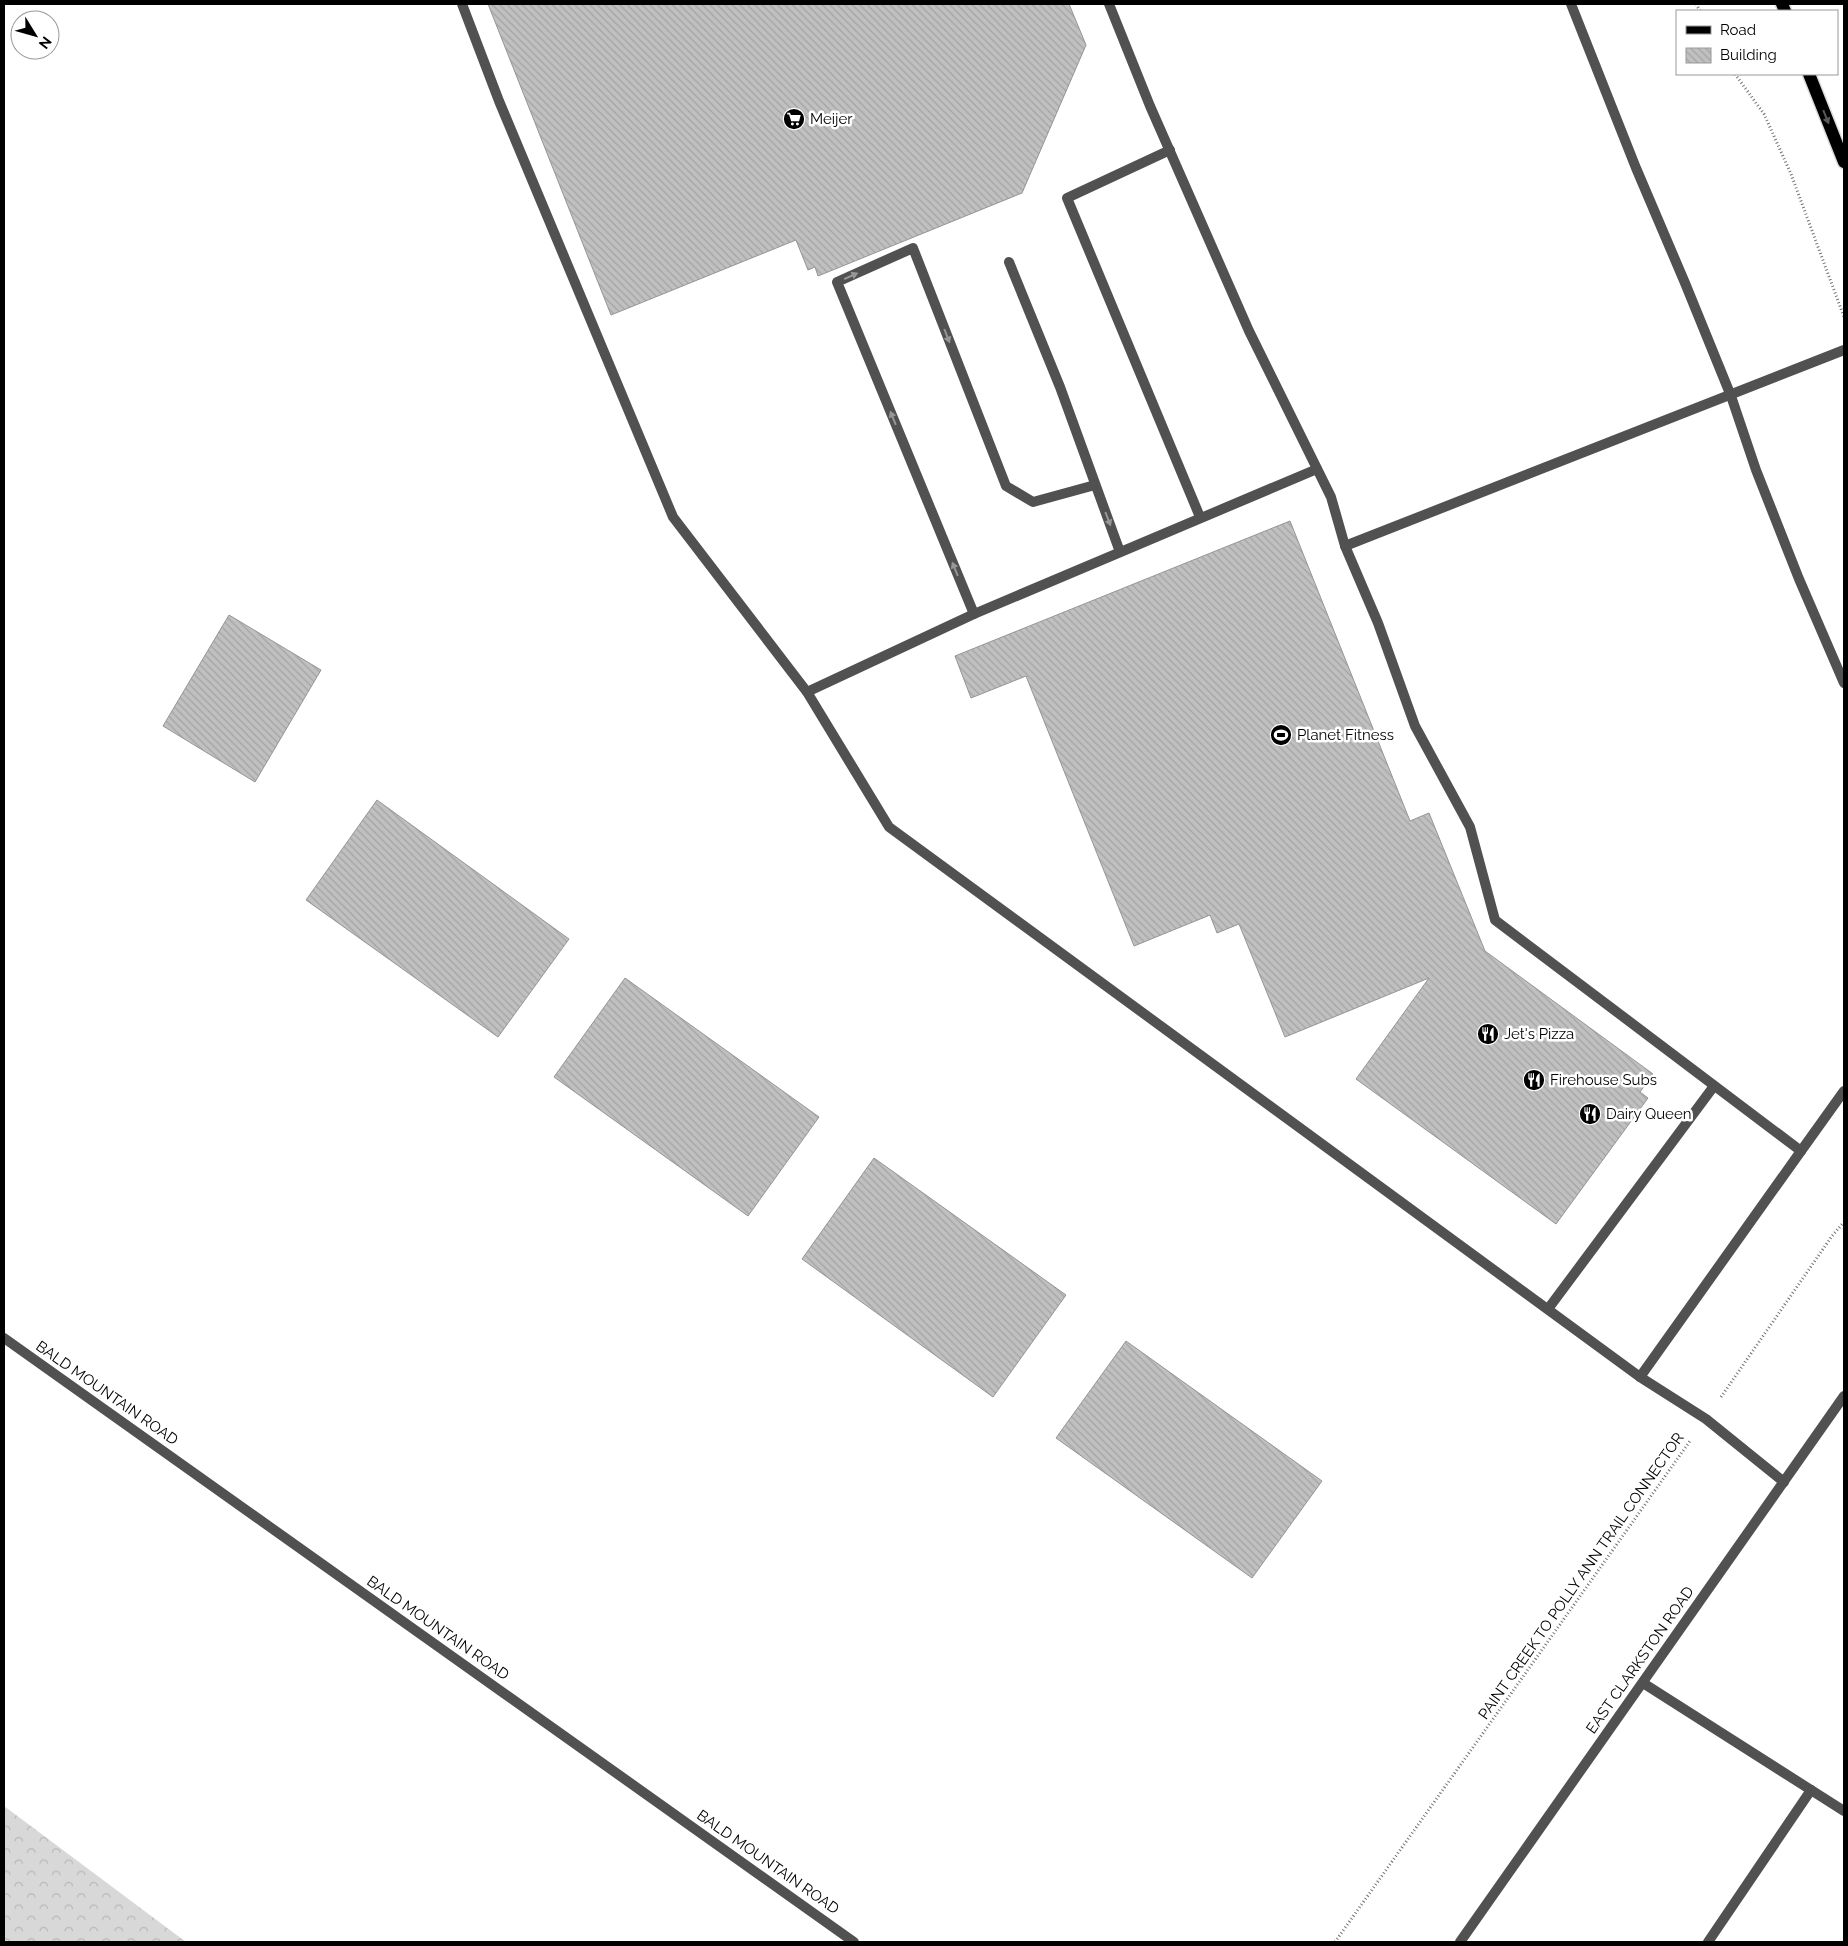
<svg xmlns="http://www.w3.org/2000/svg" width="1848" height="1946" font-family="Raleway,sans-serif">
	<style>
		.forest { fill: url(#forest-crowns) }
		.building { fill: url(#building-back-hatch); stroke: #959595 }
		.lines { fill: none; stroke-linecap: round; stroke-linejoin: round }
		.primary-casing { stroke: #dbdbdb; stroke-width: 15 }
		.path { stroke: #737373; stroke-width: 3; stroke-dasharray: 1 2.5; stroke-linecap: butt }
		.service { stroke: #515151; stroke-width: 10 }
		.minor { stroke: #515151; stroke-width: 10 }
		.primary { stroke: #000; stroke-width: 12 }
		.oneway { fill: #595959 }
		.oneway2 { fill: #979797 }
		.labels { text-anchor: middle; stroke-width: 5; stroke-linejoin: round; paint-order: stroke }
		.poi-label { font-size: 15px; fill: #000; stroke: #fff; text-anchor: start }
		.street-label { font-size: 15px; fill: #000; stroke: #fff }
	</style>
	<defs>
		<pattern id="forest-crowns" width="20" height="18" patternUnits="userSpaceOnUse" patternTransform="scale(1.25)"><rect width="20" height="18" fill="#d8d8d8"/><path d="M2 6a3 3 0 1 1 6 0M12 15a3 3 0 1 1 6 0" fill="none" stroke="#b8b8b8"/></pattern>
		<pattern id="building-back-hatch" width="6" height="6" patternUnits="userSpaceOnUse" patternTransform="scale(1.25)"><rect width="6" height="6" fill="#c0c0c0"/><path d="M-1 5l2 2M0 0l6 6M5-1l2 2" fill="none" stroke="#a3a3a3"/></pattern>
	</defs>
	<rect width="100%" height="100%" fill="#fff"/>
	<polygon class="forest" points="4,1806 186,1942 4,1942"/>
	<g class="building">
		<polygon points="488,4 1069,4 1086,45 1022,193 818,276 815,267 808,270 796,240 611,315"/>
		<polygon points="1290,521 1410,821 1429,813 1485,951 1653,1074 1640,1092 1648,1098 1556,1224 1356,1079 1429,978 1285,1037 1239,924 1217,933 1210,915 1134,946 1026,676 971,698 955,656"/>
		<polygon points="229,615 321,670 255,782 163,726"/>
		<polygon points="377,800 569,939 498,1037 306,900"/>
		<polygon points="625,978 819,1117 748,1216 554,1077"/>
		<polygon points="874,1158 1066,1295 993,1397 802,1259"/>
		<polygon points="1126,1341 1322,1481 1252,1578 1056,1438"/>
	</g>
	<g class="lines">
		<g class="primary-casing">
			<g id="primary">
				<polyline points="1782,4 1785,11"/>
				<polyline points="1809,74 1844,162"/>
			</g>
		</g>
		<g class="path">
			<polyline points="1696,4 1700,11"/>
			<polyline points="1735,74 1764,114 1791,174 1844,317"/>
			<polyline points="1721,1397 1832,1236 1844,1222"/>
			<polyline points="1335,1942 1690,1441"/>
		</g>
		<g class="service">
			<polyline points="462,4 499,101 673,517 807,692 889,827 1640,1377 1706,1419 1784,1482"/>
			<polyline points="1109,4 1150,106 1249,331 1331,497 1345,546 1378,623 1415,726 1470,827 1495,920 1801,1151 1640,1377"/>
			<polyline points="1571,4 1636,168 1685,283 1731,396 1756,470 1799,579 1844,683"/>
			<polyline points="1170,150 1067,198 1200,517"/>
			<polyline points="1009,262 1060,387 1120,552"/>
			<polyline points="1345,546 1844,350"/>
			<polyline points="974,614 837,282 913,248 1006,486 1033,502 1095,485"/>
			<polyline points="807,692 974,614 1317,469"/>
			<polyline points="1801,1151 1844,1091"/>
			<polyline points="1548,1309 1714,1086"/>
			<polyline points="1643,1683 1844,1811"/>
			<polyline points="1708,1942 1811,1790"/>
		</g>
		<g class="minor">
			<polyline points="4,1338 854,1942"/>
			<polyline points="1460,1942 1844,1396"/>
		</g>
		<use href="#primary" class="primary"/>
	</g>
	<defs><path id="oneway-solid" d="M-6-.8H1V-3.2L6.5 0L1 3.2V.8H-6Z" transform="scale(1.25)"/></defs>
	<use class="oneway" href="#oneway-solid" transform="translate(1826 117) rotate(68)"/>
	<g class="oneway2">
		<use href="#oneway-solid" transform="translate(851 276) rotate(-24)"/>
		<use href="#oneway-solid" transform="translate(947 336) rotate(69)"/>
		<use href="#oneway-solid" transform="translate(893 418) rotate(-112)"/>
		<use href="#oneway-solid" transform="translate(1108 519) rotate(69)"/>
		<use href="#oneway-solid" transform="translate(955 569) rotate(-112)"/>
	</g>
	<defs>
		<g id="supermarket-disc" transform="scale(1.125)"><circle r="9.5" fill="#000" stroke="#fff"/><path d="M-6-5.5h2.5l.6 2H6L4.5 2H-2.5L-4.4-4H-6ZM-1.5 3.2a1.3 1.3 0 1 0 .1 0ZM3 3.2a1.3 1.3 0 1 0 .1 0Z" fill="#fff"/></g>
		<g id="stadium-disc" transform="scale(1.125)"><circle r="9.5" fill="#000" stroke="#fff"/><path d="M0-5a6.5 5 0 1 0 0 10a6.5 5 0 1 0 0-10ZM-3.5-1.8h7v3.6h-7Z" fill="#fff"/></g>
		<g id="restaurant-disc" transform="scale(1.125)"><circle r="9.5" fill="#000" stroke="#fff"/><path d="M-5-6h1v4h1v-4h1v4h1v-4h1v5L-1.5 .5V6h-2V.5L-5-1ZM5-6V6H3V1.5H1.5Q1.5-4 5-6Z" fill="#fff"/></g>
	</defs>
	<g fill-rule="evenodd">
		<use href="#supermarket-disc" x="794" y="119"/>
		<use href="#stadium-disc" x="1281" y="735"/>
		<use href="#restaurant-disc" x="1488" y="1034"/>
		<use href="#restaurant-disc" x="1534" y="1080"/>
		<use href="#restaurant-disc" x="1590" y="1114"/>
	</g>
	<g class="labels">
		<g class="poi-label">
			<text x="810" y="124">Meijer</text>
			<text x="1297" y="740">Planet Fitness</text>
			<text x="1504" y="1039">Jet's Pizza</text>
			<text x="1550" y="1085">Firehouse Subs</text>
			<text x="1606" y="1119">Dairy Queen</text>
		</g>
		<g class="street-label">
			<text transform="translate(107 1393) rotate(35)" y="5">BALD MOUNTAIN ROAD</text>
			<text transform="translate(1581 1576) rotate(-55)" y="5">PAINT CREEK TO POLLY ANN TRAIL CONNECTOR</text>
			<text transform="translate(438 1628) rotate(35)" y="5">BALD MOUNTAIN ROAD</text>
			<text transform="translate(1640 1660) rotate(-55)" y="5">EAST CLARKSTON ROAD</text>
			<text transform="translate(768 1862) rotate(35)" y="5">BALD MOUNTAIN ROAD</text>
		</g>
	</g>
	<rect width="1848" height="1946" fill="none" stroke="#000000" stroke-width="10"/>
	<rect x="1676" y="10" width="162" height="65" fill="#ffffff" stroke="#999999"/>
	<rect x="1686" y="26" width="25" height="8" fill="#000000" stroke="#999999"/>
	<text x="1720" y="35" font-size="15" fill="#000000">Road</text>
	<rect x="1686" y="48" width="25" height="15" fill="url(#building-back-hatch)" stroke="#999999"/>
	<text x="1720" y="60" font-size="15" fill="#000000">Building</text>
	<g transform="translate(35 35) rotate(127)"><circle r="24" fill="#ffffff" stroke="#999999"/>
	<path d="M0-4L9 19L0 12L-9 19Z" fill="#000000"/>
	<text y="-8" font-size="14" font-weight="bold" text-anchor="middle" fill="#000000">N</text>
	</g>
</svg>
